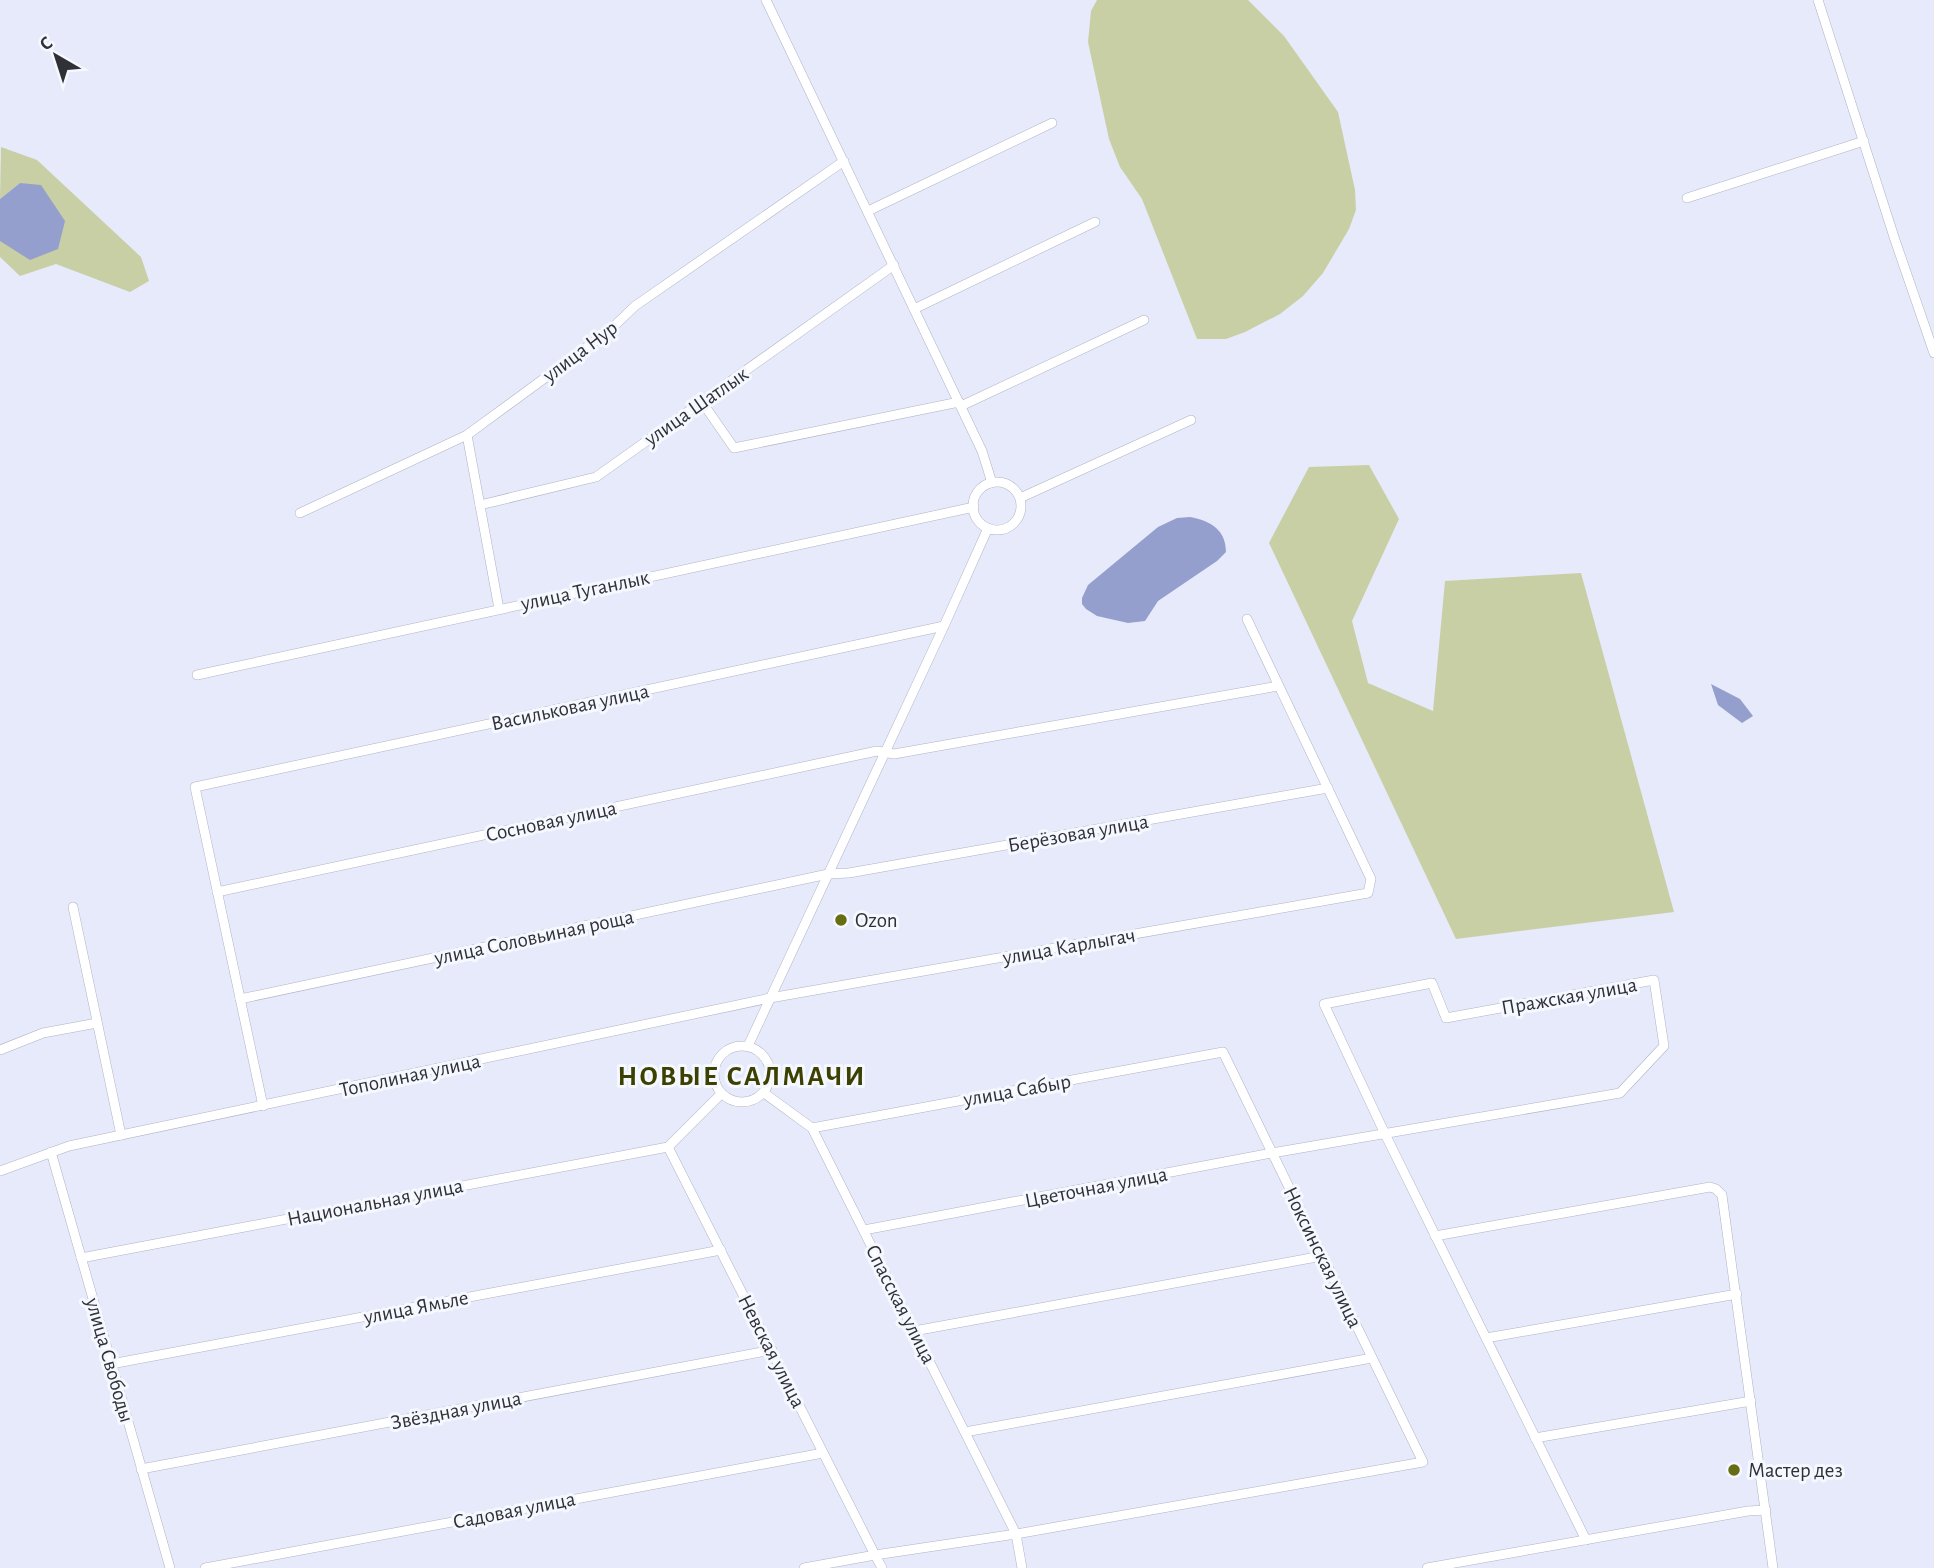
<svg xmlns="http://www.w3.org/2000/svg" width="1934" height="1568" font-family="'Alegreya Sans',sans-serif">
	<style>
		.green { fill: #c9cfa4 }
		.water { fill: #959fcd }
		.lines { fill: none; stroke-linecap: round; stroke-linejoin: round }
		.minor-casing { stroke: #afb3c3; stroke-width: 10 }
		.minor { stroke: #fff; stroke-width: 9 }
		.poi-dot { fill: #666d13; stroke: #f6f8ff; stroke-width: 2.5 }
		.labels { text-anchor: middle; stroke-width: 6; stroke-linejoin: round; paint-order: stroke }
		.street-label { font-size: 21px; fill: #2f3137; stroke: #f6f8ff }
		.poi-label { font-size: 21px; fill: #2f3137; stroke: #f6f8ff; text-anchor: start }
		.district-label { font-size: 28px; font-weight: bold; letter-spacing: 2px; fill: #3c4101; stroke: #f6f8ff }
	</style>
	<rect width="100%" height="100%" fill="#e6eafb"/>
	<g class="green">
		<polygon points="1097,0 1248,0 1284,36 1338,112 1355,190 1356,210 1349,229 1323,273 1303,296 1280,314 1245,332 1226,339 1197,339 1142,199 1120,167 1109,139 1088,42 1091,11"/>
		<polygon points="1,147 37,160 141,257 149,281 130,292 56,264 20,276 0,257 0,240 20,183 0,199"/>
		<polygon points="1369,465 1399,519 1352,621 1368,683 1433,711 1445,581 1581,573 1674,912 1456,939 1269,543 1309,467"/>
	</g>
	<g class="water">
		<polygon points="20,183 41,185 65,221 58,249 30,260 0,241 0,199"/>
		<path d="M 1190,517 C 1211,521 1226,530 1226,552 L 1217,561 L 1158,601 L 1145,621 L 1128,623 L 1097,616 L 1086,609 L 1082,604 L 1082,598 L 1088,585 L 1158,527 L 1177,518 Z"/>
		<polygon points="1711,684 1740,699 1753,716 1742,723 1718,705"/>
	</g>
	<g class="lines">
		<g class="minor-casing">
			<g id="minor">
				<polyline points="766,0 982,451 992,483"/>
				<polyline points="1818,0 1895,240 1934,353"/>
				<polyline points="1687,198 1864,141"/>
				<polyline points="868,211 1052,123"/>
				<polyline points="914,309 1095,222"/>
				<polyline points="702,402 734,448 959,402"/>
				<polyline points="961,406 1144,320"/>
				<polyline points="467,435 499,609"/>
				<circle cx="997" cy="506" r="24"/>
				<polyline points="1020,498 1191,420"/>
				<polyline points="480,505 596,477 894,265"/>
				<polyline points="300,513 467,435 609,331 635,306 844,161"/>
				<polyline points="197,675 974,507"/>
				<polyline points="217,892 877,751 894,754 1278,686"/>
				<polyline points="73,907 121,1135"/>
				<polyline points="240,999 828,874 849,873 1328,788"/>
				<circle cx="742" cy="1074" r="28"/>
				<polyline points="748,1046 944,626 988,528"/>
				<polyline points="0,1050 43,1033 97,1023"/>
				<polyline points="764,1093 812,1128 1016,1534 1423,1462 1223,1052 812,1128"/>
				<polyline points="263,1106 195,787 944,626"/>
				<polyline points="668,1147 875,1555 804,1568"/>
				<polyline points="668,1147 721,1094"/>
				<polyline points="51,1152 170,1568"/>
				<polyline points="0,1171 69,1146 770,998 1368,893 1371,879 1247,619"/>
				<polyline points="864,1230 1272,1153 1620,1093 1664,1046 1654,980 1446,1018 1432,983 1324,1004 1385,1134 1586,1540"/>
				<polyline points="1435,1236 1710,1187 1716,1189 1722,1195 1773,1568"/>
				<polyline points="81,1258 668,1147"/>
				<polyline points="914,1331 1322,1256"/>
				<polyline points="1486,1338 1737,1294"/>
				<polyline points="111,1364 721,1250"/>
				<polyline points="965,1432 1372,1358"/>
				<polyline points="1535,1438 1751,1401"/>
				<polyline points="141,1469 772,1350"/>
				<polyline points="205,1568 823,1453"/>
				<polyline points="882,1568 875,1555 1016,1534 1022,1568"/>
				<polyline points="1427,1568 1748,1511 1766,1510"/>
			</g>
		</g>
		<use href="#minor" class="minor"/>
	</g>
	<g class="poi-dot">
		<circle cx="841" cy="920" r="7"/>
		<circle cx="1734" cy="1470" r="7"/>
	</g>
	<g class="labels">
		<g class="street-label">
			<text transform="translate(580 351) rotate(-37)" y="7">улица Нур</text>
			<text transform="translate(696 406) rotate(-35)" y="7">улица Шатлык</text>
			<text transform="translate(585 590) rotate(-12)" y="7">улица Туганлык</text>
			<text transform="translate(570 707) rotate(-12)" y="7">Васильковая улица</text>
			<text transform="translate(551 821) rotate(-12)" y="7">Сосновая улица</text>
			<text transform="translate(1078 833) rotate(-10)" y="7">Берёзовая улица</text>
			<text transform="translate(534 937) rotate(-12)" y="7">улица Соловьиная роща</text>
			<text transform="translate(1069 946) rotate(-10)" y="7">улица Карлыгач</text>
			<text transform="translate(1569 996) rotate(-10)" y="7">Пражская улица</text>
			<text transform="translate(410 1075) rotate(-12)" y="7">Тополиная улица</text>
			<text transform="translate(1017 1090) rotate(-10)" y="7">улица Сабыр</text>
			<text transform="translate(1096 1187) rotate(-11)" y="7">Цветочная улица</text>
			<text transform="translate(375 1202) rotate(-11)" y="7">Национальная улица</text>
			<text transform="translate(1323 1257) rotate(64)" y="7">Ноксинская улица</text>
			<text transform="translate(901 1304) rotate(63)" y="7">Спасская улица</text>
			<text transform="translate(416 1307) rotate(-11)" y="7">улица Ямьле</text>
			<text transform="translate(772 1351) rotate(63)" y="7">Невская улица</text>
			<text transform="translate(110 1360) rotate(74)" y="7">улица Свободы</text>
			<text transform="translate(456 1410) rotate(-11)" y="7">Звёздная улица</text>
			<text transform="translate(514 1510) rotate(-11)" y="7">Садовая улица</text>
		</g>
		<g class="poi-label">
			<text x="855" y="927">Ozon</text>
			<text x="1748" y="1477">Мастер дез</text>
		</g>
		<g class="district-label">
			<text x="742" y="1085">НОВЫЕ САЛМАЧИ</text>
		</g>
	</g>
	<g transform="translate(56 56) rotate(321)" stroke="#f6f8ff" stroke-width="5" paint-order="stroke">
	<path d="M0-5L12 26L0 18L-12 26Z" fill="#2f3137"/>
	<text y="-10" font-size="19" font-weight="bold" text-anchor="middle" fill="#2f3137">С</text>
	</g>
</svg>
